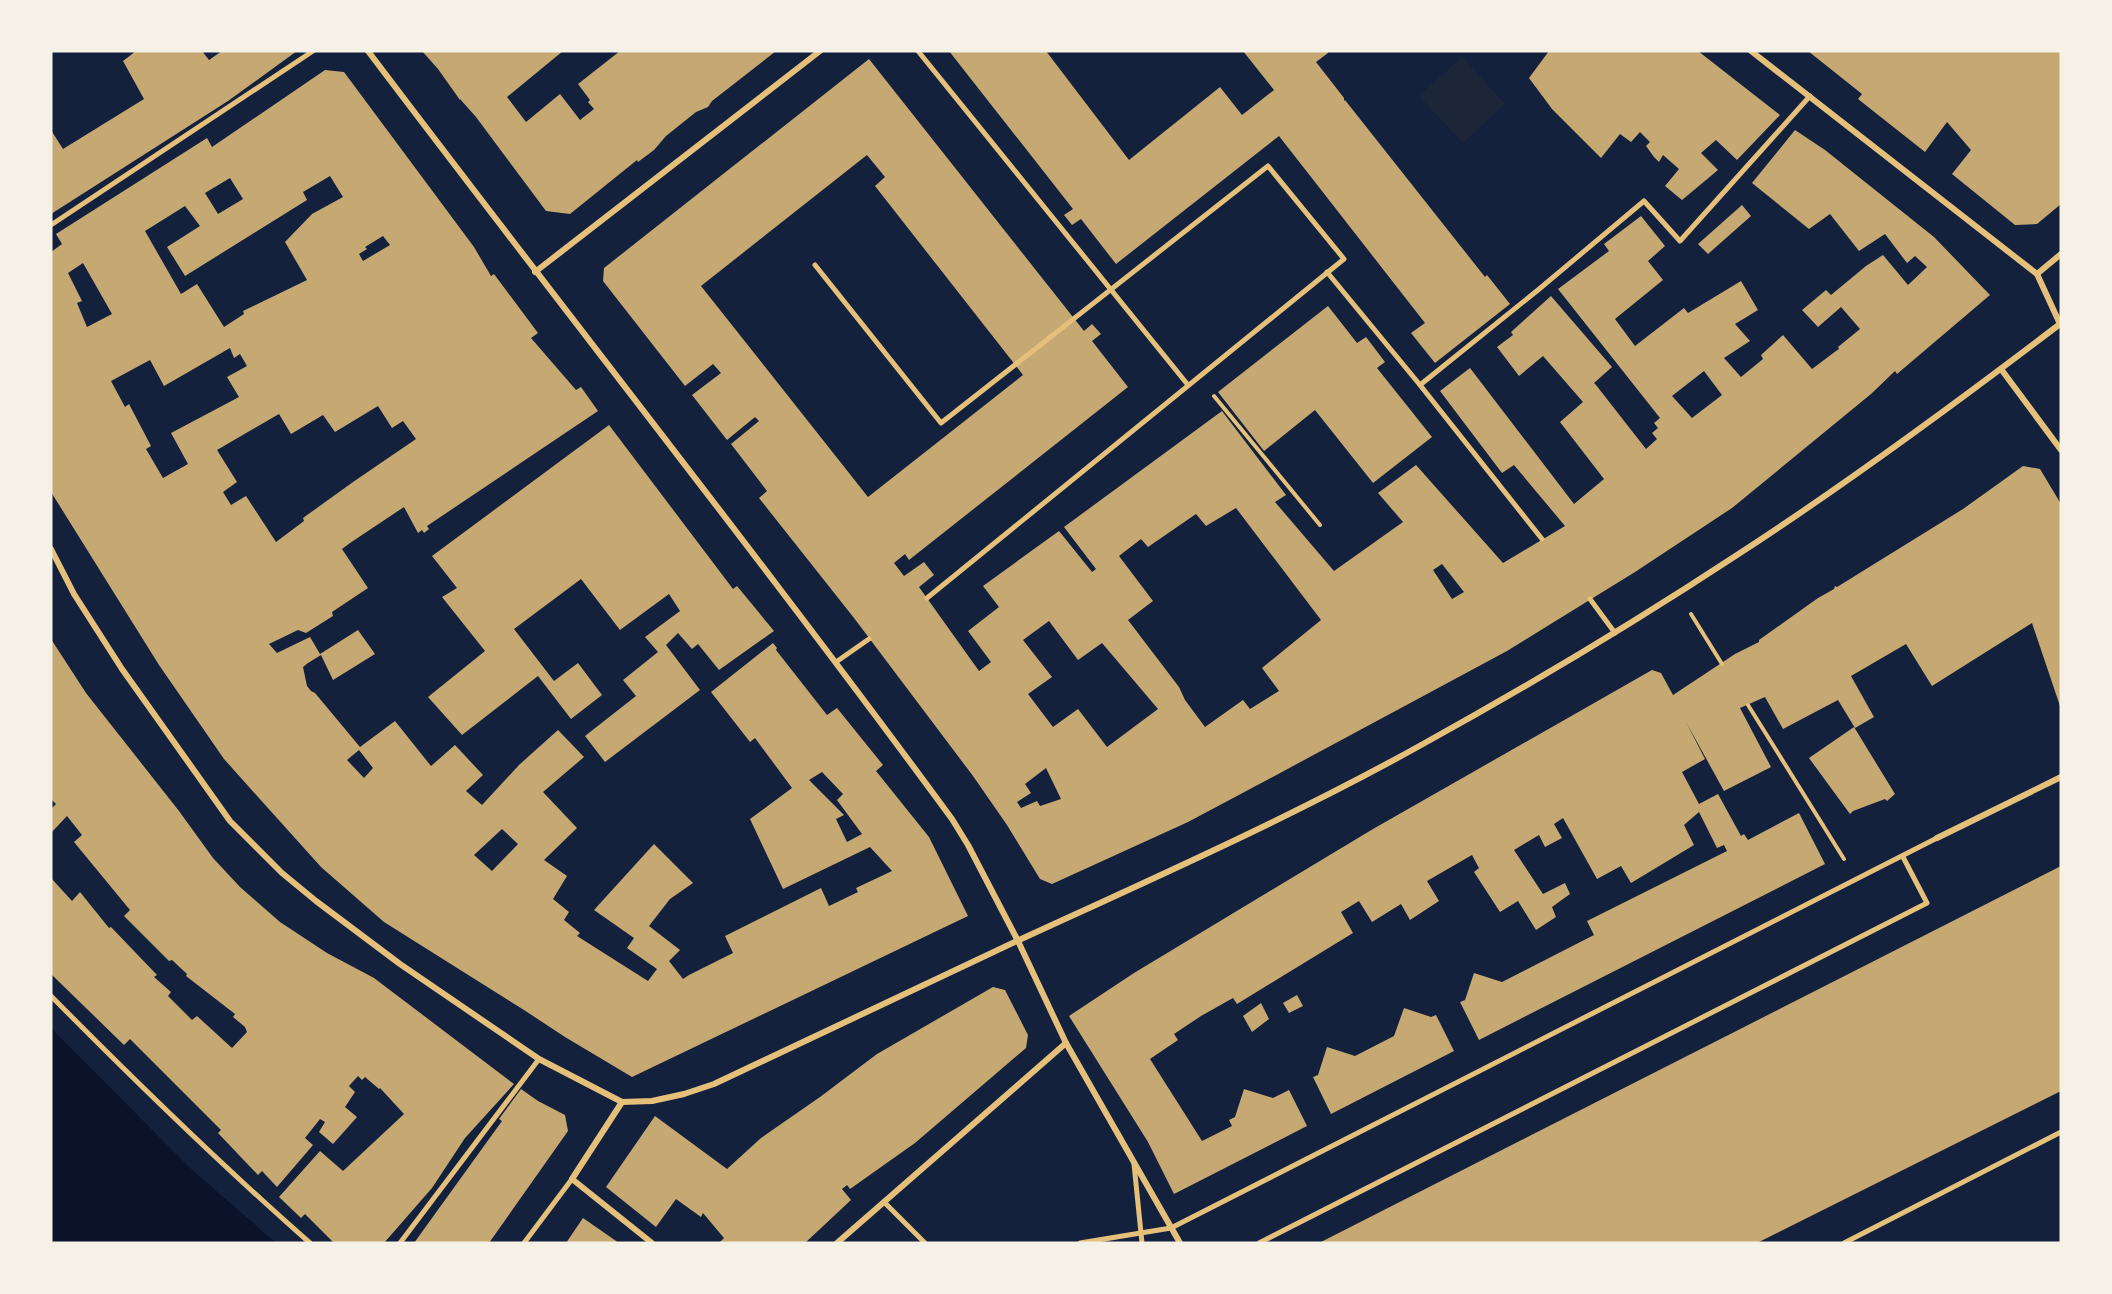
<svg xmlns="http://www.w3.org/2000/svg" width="2112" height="1294" font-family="'Roboto Condensed',sans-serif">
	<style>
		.green { fill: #1d2539 }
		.water { fill: #0b132b }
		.building { fill: #c6a872; fill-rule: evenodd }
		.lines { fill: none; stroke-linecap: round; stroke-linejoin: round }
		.path { stroke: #e5c07b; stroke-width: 4 }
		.pedestrian { stroke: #e5c07b; stroke-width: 5 }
		.minor { stroke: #e5c07b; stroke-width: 6 }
	</style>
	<rect width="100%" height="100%" fill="#14213d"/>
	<polygon class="green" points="1462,57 1505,104 1463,143 1419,96"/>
	<polygon class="water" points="51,1028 189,1167 276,1243 51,1243"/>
	<g class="building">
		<polygon points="136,51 202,51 209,60 222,51 297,51 228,101 51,214 51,130 63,149 144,99 123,61"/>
		<polygon points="422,51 563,51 507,97 526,122 560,94 580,120 594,109 588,102 590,100 578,84 620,51 776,51 712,101 708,107 696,112 666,136 654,150 638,162 637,160 570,214 546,211 476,117 460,99 460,100 438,69"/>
		<polygon points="949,51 1046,51 1129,160 1220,87 1242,115 1274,90 1243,51 1327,51 1328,53 1316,62 1344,98 1344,101 1345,100 1485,277 1487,275 1510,304 1435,363 1411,333 1425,323 1279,136 1116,264 1081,219 1072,225 1064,215 1073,209"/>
		<polygon points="1549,51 1698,51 1780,115 1737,160 1716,140 1701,153 1718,170 1682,200 1665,186 1679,169 1663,155 1659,162 1654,157 1646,146 1650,142 1640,132 1631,142 1620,134 1601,158 1552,109 1529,78"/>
		<polygon points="1808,51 2061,51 2061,204 2037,224 2015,225 1952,174 1971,150 1947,122 1925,152 1858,99 1862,94"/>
		<path d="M 869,59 L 1084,331 L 1092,324 L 1101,334 L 1092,341 L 1128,387 L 909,560 L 905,554 L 894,563 L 904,576 L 924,562 L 934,575 L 919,587 L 979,671 L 991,662 L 968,631 L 999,607 L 983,586 L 1059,531 L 1092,572 L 1096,569 L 1064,527 L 1222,411 L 1286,495 L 1275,502 L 1334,571 L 1403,522 L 1378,493 L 1416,465 L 1503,563 L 1565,526 L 1514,465 L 1502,473 L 1440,391 L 1470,368 L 1574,504 L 1604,479 L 1560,422 L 1583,402 L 1543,356 L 1519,376 L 1497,347 L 1513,335 L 1511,332 L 1551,296 L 1612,367 L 1594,383 L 1596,385 L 1646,449 L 1657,439 L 1652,433 L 1658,428 L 1654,423 L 1660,418 L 1558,289 L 1609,251 L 1604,244 L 1641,216 L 1665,246 L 1648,261 L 1663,280 L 1615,319 L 1635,346 L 1684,308 L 1688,313 L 1741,281 L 1758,310 L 1735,324 L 1750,341 L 1724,358 L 1741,377 L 1763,359 L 1761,355 L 1783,335 L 1812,369 L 1836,351 L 1839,349 L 1838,347 L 1860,329 L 1841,307 L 1818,327 L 1802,310 L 1826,290 L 1831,295 L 1866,266 L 1883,255 L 1908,285 L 1927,267 L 1915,256 L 1907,263 L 1885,234 L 1859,251 L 1830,214 L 1809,229 L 1752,183 L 1795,130 L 1825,150 L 1934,237 L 1990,295 L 1897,374 L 1895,371 L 1871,394 L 1732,508 L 1635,572 L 1507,651 L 1267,780 L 1188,822 L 1052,884 L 1040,879 L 1007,825 L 973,776 L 854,618 L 759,498 L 767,491 L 731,444 L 759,421 L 755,417 L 727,440 L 692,395 L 721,373 L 713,364 L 685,386 L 603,281 L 604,268 ZM 867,155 L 885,177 L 875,186 L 1023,375 L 868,497 L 701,286 ZM 1704,371 L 1722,395 L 1692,418 L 1672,396 ZM 1236,508 L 1321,620 L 1262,668 L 1279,691 L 1250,709 L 1243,700 L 1205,727 L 1185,700 L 1179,687 L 1128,620 L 1153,601 L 1119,556 L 1141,539 L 1148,547 L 1196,514 L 1206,526 ZM 1442,564 L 1464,592 L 1452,599 L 1433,570 ZM 1049,621 L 1078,660 L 1102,643 L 1158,709 L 1107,747 L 1078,709 L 1053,727 L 1028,694 L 1052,677 L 1023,640 ZM 1046,768 L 1061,799 L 1040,806 L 1037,801 L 1021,808 L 1017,802 L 1031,793 L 1025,784 Z"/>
		<path d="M 325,70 L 344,72 L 474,247 L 491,276 L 494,274 L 538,333 L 531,338 L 576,390 L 581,387 L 598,411 L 427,526 L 429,529 L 424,533 L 422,530 L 418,533 L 404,507 L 350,543 L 342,549 L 368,588 L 332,612 L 333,616 L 306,633 L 298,630 L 269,644 L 277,653 L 310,637 L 320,654 L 358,630 L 375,654 L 333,680 L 321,655 L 308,663 L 303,667 L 307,686 L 311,691 L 315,693 L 360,747 L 395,721 L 431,766 L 455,745 L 483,775 L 466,791 L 482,805 L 519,765 L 558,730 L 584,757 L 543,792 L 577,828 L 544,860 L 567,876 L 553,899 L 569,912 L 564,920 L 580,933 L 577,936 L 648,981 L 657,969 L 627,948 L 634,938 L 594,910 L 654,844 L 693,883 L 670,899 L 649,926 L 680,950 L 669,961 L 683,979 L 689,975 L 733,953 L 725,936 L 821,888 L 829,906 L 858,892 L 856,888 L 892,871 L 870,847 L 783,889 L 750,819 L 792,788 L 755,738 L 750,742 L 711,692 L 773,643 L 777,648 L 776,650 L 827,715 L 837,708 L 883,765 L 876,771 L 929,837 L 968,916 L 632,1077 L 565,1037 L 524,1010 L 384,922 L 321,867 L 224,759 L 159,665 L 51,492 L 51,252 L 62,244 L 56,234 L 207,138 L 212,147 ZM 330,176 L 343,197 L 312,214 L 285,242 L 307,280 L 243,311 L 244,314 L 224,327 L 197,284 L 181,294 L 145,231 L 185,206 L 200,226 L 167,247 L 185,276 L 307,200 L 303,192 ZM 230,178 L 243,199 L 218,214 L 205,193 ZM 383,236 L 390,245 L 363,261 L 359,254 L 367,249 L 365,247 ZM 83,263 L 112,314 L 87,327 L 77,303 L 82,301 L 68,273 ZM 230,348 L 234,358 L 240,354 L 247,366 L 227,377 L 239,397 L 171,433 L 188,464 L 163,478 L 146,449 L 151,446 L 129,404 L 125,407 L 111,381 L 150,360 L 164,386 ZM 378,406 L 392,428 L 403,421 L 416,439 L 353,482 L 303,518 L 304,521 L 276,542 L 246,496 L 231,505 L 223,492 L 237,482 L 217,450 L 279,414 L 291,434 L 323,415 L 335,432 ZM 359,750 L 373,768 L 364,778 L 347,760 ZM 822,772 L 843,794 L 837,800 L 862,834 L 847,842 L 836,819 L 844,815 L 809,780 ZM 502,829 L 518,844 L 492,871 L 474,855 Z"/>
		<polygon points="1742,205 1751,216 1708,254 1698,244"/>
		<polygon points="1328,306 1357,343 1366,337 1385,362 1377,368 1432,437 1373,483 1315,410 1264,451 1218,392"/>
		<polygon points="609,425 733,589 737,586 774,631 719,670 698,644 692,649 678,633 666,645 700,690 605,762 585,736 636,696 623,680 658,652 645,637 680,611 669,594 620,630 581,579 514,629 554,681 578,663 602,695 571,719 538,676 462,735 428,697 485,651 442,597 457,588 432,556"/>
		<polygon points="2023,466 2040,469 2061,504 2061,709 2032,623 1932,686 1906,644 1851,676 1874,717 1855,728 1838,700 1783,729 1765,697 1740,708 1771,767 1724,791 1686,722 1705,759 1682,772 1699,804 1718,794 1741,836 1744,834 1748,840 1799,813 1825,864 1479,1040 1460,1002 1465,1000 1474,973 1502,982 1594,935 1587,921 1727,851 1724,845 1717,848 1699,812 1684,825 1694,845 1631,883 1621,866 1597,879 1563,818 1554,824 1562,838 1545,847 1539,835 1514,850 1543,894 1565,883 1570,894 1552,907 1556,917 1536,930 1518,901 1500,912 1474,872 1479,868 1472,855 1427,881 1439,901 1410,920 1401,904 1372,922 1359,901 1341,912 1353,933 1237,1004 1233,998 1201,1016 1174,1034 1178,1040 1150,1059 1202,1141 1232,1126 1229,1120 1235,1117 1244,1089 1273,1098 1289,1090 1307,1126 1174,1194 1148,1142 1069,1016 1134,973 1373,829 1652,670 1661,673 1673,695 1735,654 1759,642 1759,640 1818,598 1834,589 1835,586 1837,587 1963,509"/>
		<polygon points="51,639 86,693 179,811 213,858 240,887 280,922 327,953 374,978 514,1084 465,1138 432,1188 384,1243 331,1243 333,1242 305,1214 301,1218 279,1197 320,1151 343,1171 404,1114 380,1088 379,1089 365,1077 362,1080 358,1076 349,1086 355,1092 345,1107 357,1117 333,1144 319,1132 325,1122 320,1119 305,1138 313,1145 277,1187 262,1171 258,1175 218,1133 221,1130 130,1039 124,1045 51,974 51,878 72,901 80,892 109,928 111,927 157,975 154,977 171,992 168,996 192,1020 197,1016 232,1048 247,1032 245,1027 233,1017 235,1014 186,976 187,974 172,960 169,961 124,916 130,910 74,842 82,835 67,816 51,833 51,809 56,804 51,799"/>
		<polygon points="1854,727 1895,794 1887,801 1885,799 1853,811 1850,814 1809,758"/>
		<polygon points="2061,866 2061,1091 1757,1243 1319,1243"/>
		<polygon points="993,987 1005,990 1028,1035 1026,1048 915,1143 850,1189 847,1185 842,1189 851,1200 805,1243 719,1243 724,1238 703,1213 701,1217 676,1199 656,1227 606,1187 655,1116 727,1169 761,1138 820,1097 877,1054"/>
		<polygon points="1297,995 1303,1006 1289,1013 1283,1003"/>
		<polygon points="1261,1003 1269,1019 1252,1032 1243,1016"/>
		<polygon points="1404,1008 1431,1017 1436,1015 1454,1051 1331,1114 1313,1077 1318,1075 1327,1047 1355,1056 1394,1036"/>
		<polygon points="521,1089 538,1101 565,1115 568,1131 489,1243 414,1243 502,1121 499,1119"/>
		<polygon points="583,1218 619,1243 566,1243"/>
	</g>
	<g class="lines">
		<g class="path">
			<polyline points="1214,396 1320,525"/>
			<polyline points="1691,614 1722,664"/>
			<polyline points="1748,705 1844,859"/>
		</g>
		<g class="pedestrian">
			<polyline points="918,51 1188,385"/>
			<polyline points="51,225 313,51"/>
			<polyline points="815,265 941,423 1268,166 1344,259 927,598"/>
			<polyline points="1327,272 1420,385 1538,290 1644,201 1680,241 1810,96"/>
			<polyline points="1420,385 1542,539"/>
			<polyline points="1590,599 1615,633"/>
			<polyline points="836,662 869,639"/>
			<path d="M 51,996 C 135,1081 220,1164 310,1243"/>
			<polyline points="1134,1164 1142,1243"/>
			<polyline points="884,1202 925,1243"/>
			<polyline points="400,1243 539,1059"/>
			<polyline points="524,1243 572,1179"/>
			<polyline points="1080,1243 1171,1228 1937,838"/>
			<polyline points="1259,1243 1927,903 1903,857"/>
			<polyline points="1844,1243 2061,1132"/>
		</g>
		<g class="minor">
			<path d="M 368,51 C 562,308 762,560 952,819 L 968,845 L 1018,941 L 1066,1043 L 1180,1243"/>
			<polyline points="1751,51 2037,274 2060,324"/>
			<polyline points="535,272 820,51"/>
			<polyline points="2037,274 2061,254"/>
			<polyline points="2001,369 2061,450"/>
			<path d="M 51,549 L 74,594 L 122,669 L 230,821 L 282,873 L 316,901 L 400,964 L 539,1059 L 622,1102 L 652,1101 L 684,1094 L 714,1084 C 815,1036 916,988 1017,941 C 1154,878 1292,817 1423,744 C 1530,685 1635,622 1737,555 C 1848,483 1955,404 2060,324"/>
			<polyline points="1937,838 2061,777"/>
			<polyline points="622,1102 572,1179 652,1243"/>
			<polyline points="837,1243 1066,1043"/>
		</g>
	</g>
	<rect width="2112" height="1294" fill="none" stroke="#f6f1e7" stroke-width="105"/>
</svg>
